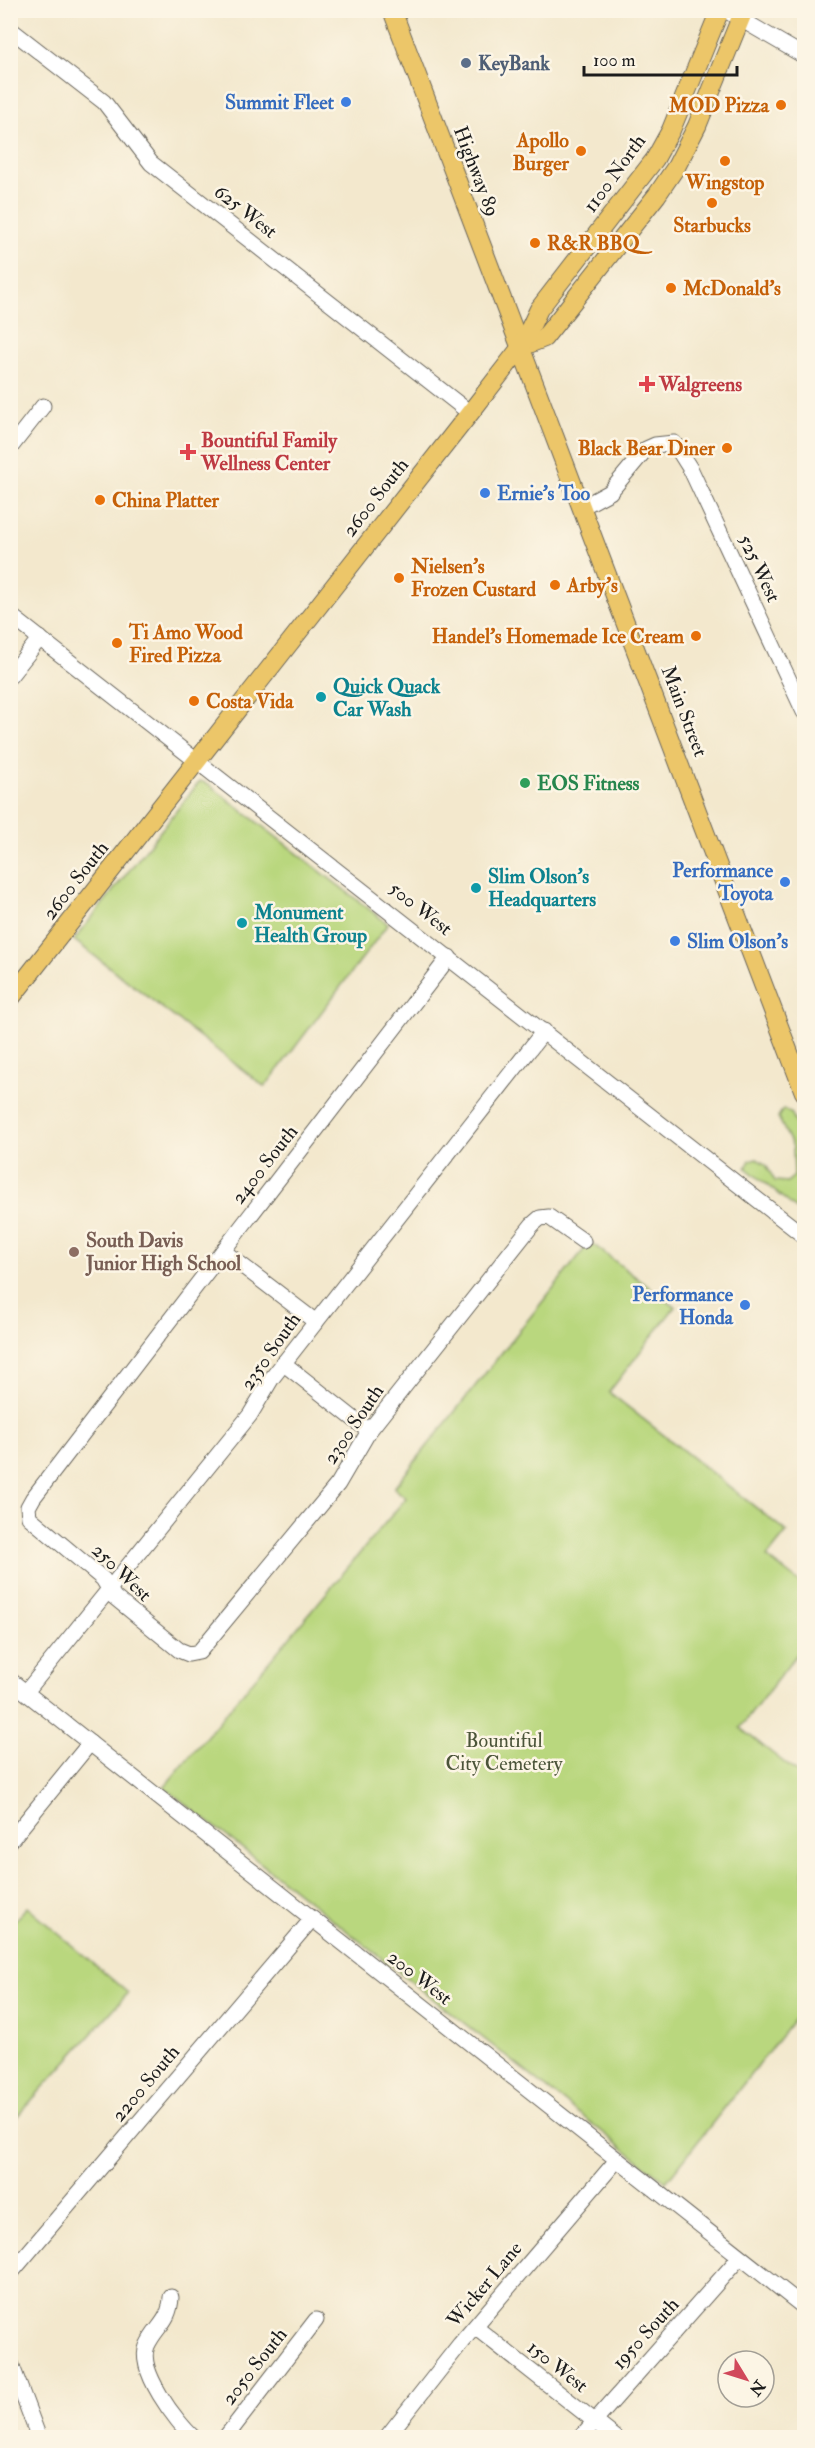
<svg xmlns="http://www.w3.org/2000/svg" width="815" height="2448" font-family="'IM FELL Double Pica',serif">
	<style>
		.green { fill: #b9d77e; stroke: #6a7a4d; stroke-width: 1.5 }
		.lines { fill: none; stroke-linecap: round; stroke-linejoin: round }
		.minor-casing { stroke: #67635a; stroke-width: 17 }
		.major-casing { stroke: #67635a; stroke-width: 20 }
		.minor { stroke: #fff; stroke-width: 15 }
		.major { stroke: #ecc669; stroke-width: 18 }
		.service-dot { fill: #5c6f8a; stroke: #fcf5e5; stroke-width: 2 }
		.shop-dot { fill: #3f7fe0; stroke: #fcf5e5; stroke-width: 2 }
		.food-dot { fill: #e8710a; stroke: #fcf5e5; stroke-width: 2 }
		.health-dot { fill: #e0444e; stroke: #fcf5e5; stroke-width: 2 }
		.culture-dot { fill: #0f9aa8; stroke: #fcf5e5; stroke-width: 2 }
		.leisure-dot { fill: #2e9e5b; stroke: #fcf5e5; stroke-width: 2 }
		.education-dot { fill: #8d6e63; stroke: #fcf5e5; stroke-width: 2 }
		.labels { text-anchor: middle; stroke-width: 5; stroke-linejoin: round; paint-order: stroke }
		.service-label { font-size: 20px; font-weight: bold; fill: #4e5e75; stroke: #fcf5e5; text-anchor: start }
		.shop-label { font-size: 20px; font-weight: bold; fill: #366cbe; stroke: #fcf5e5; text-anchor: end }
		.food-label { font-size: 20px; font-weight: bold; fill: #c56008; stroke: #fcf5e5; text-anchor: start }
		.street-label { font-size: 20px; fill: #1c1c1c; stroke: #fcf5e5 }
		.health-label { font-size: 20px; font-weight: bold; fill: #be3a42; stroke: #fcf5e5; text-anchor: start }
		.culture-label { font-size: 20px; font-weight: bold; fill: #0d838f; stroke: #fcf5e5; text-anchor: start }
		.leisure-label { font-size: 20px; font-weight: bold; fill: #27864d; stroke: #fcf5e5; text-anchor: start }
		.education-label { font-size: 20px; font-weight: bold; fill: #785e54; stroke: #fcf5e5; text-anchor: start }
		.park-label { font-size: 20px; fill: #4b5439; stroke: #fcf5e5 }
	</style>
	<rect width="100%" height="100%" fill="#fcf5e5"/>
	<filter id="ink" filterUnits="userSpaceOnUse"><feTurbulence type="fractalNoise" baseFrequency=".0167" numOctaves="2"/><feDisplacementMap in="SourceGraphic" scale="12" xChannelSelector="R" yChannelSelector="G"/><feConvolveMatrix kernelMatrix="1 2 1 2 8 2 1 2 1" color-interpolation-filters="sRGB"/></filter>
	<filter id="wash" filterUnits="userSpaceOnUse"><feTurbulence type="fractalNoise" baseFrequency=".008" numOctaves="4" result="noise"/><feDisplacementMap in="SourceGraphic" scale="24" xChannelSelector="R" yChannelSelector="G"/><feGaussianBlur stdDeviation="1.35" result="paint"/><feColorMatrix in="noise" values="0 0 0 0 0 0 0 0 0 0 0 0 0 0 0 0 0 1.4 0 .05"/><feComposite in="paint" operator="in"/></filter>
	<g filter="url(#wash)">
		<rect width="100%" height="100%" fill="#f3e8cd"/>
		<g class="green">
			<polygon points="200,781 208,784 388,924 265,1087 74,940"/>
			<polygon points="783,1109 792,1114 804,1148 804,1215 746,1168 750,1160 756,1158 766,1165 775,1181 787,1182 794,1176 793,1147 778,1117"/>
			<polygon points="590,1242 675,1307 609,1392 787,1532 767,1557 804,1586 804,1645 740,1728 804,1778 804,2007 666,2182 164,1787 406,1498 394,1488"/>
			<polygon points="27,1907 128,1993 11,2123 11,1924"/>
		</g>
	</g>
	<g filter="url(#ink)">
		<g class="lines">
			<g class="minor-casing">
				<g id="minor">
					<polyline points="725,10 804,56"/>
					<polyline points="10,29 104,102 151,163 470,413"/>
					<polyline points="10,448 43,406"/>
					<polyline points="582,507 610,492 646,449 655,445 674,443 691,470 804,712"/>
					<polyline points="10,615 804,1236"/>
					<polyline points="10,676 40,638"/>
					<polyline points="449,957 33,1498 28,1507 29,1517 103,1579 114,1597 179,1650 189,1654 199,1652 338,1484 369,1431 532,1225 540,1218 549,1217 583,1241"/>
					<polyline points="223,1251 316,1322"/>
					<polyline points="283,1363 369,1431"/>
					<polyline points="10,1680 804,2307"/>
					<polyline points="26,1692 250,1415 272,1378 544,1031"/>
					<polyline points="10,1841 90,1743"/>
					<polyline points="10,2274 312,1919"/>
					<path d="M 171,2297 C 170,2322 156,2326 147,2346 C 137,2370 176,2422 194,2438"/>
					<polyline points="475,2327 616,2438"/>
					<polyline points="10,2361 39,2438"/>
					<polyline points="225,2438 316,2320"/>
					<polyline points="386,2438 460,2344 617,2160"/>
					<polyline points="580,2438 740,2257"/>
				</g>
			</g>
			<g class="major-casing">
				<g id="major">
					<polyline points="392,10 804,1092"/>
					<polyline points="521,347 544,338 657,195 676,167 697,126 744,10"/>
					<polyline points="10,999 470,413 521,347 539,309 655,159 671,130 720,10"/>
				</g>
			</g>
			<use href="#minor" class="minor"/>
			<use href="#major" class="major"/>
		</g>
	</g>
	<circle class="service-dot" cx="466" cy="63" r="6"/>
	<g class="shop-dot">
		<circle cx="346" cy="102" r="6"/>
		<circle cx="485" cy="493" r="6"/>
		<circle cx="785" cy="882" r="6"/>
		<circle cx="675" cy="941" r="6"/>
		<circle cx="745" cy="1305" r="6"/>
	</g>
	<g class="food-dot">
		<circle cx="781" cy="105" r="6"/>
		<circle cx="581" cy="151" r="6"/>
		<circle cx="725" cy="161" r="6"/>
		<circle cx="712" cy="203" r="6"/>
		<circle cx="535" cy="243" r="6"/>
		<circle cx="671" cy="288" r="6"/>
		<circle cx="727" cy="448" r="6"/>
		<circle cx="100" cy="500" r="6"/>
		<circle cx="399" cy="578" r="6"/>
		<circle cx="555" cy="585" r="6"/>
		<circle cx="696" cy="636" r="6"/>
		<circle cx="117" cy="643" r="6"/>
		<circle cx="194" cy="701" r="6"/>
	</g>
	<g class="health-dot">
		<path d="M644 375h6v6h6v6h-6v6h-6v-6h-6v-6h6z"/>
		<path d="M185 443h6v6h6v6h-6v6h-6v-6h-6v-6h6z"/>
	</g>
	<g class="culture-dot">
		<circle cx="321" cy="697" r="6"/>
		<circle cx="476" cy="888" r="6"/>
		<circle cx="242" cy="923" r="6"/>
	</g>
	<circle class="leisure-dot" cx="525" cy="783" r="6"/>
	<circle class="education-dot" cx="74" cy="1252" r="6"/>
	<g class="labels">
		<g class="service-label">
			<text x="478" y="70">KeyBank</text>
		</g>
		<g class="shop-label">
			<text x="334" y="109">Summit Fleet</text>
			<text x="497" y="500" text-anchor="start">Ernie's Too</text>
			<text x="773" y="877">Performance<tspan x="773" dy="23">Toyota</tspan></text>
			<text x="687" y="948" text-anchor="start">Slim Olson's</text>
			<text x="733" y="1301">Performance<tspan x="733" dy="23">Honda</tspan></text>
		</g>
		<g class="food-label">
			<text x="769" y="112" text-anchor="end">MOD Pizza</text>
			<text x="569" y="147" text-anchor="end">Apollo<tspan x="569" dy="23">Burger</tspan></text>
			<text x="725" y="189" text-anchor="middle">Wingstop</text>
			<text x="712" y="232" text-anchor="middle">Starbucks</text>
			<text x="547" y="250">R&amp;R BBQ</text>
			<text x="683" y="295">McDonald's</text>
			<text x="715" y="455" text-anchor="end">Black Bear Diner</text>
			<text x="112" y="507">China Platter</text>
			<text x="411" y="573">Nielsen's<tspan x="411" dy="23">Frozen Custard</tspan></text>
			<text x="567" y="592">Arby's</text>
			<text x="129" y="639">Ti Amo Wood<tspan x="129" dy="23">Fired Pizza</tspan></text>
			<text x="684" y="643" text-anchor="end">Handel's Homemade Ice Cream</text>
			<text x="206" y="708">Costa Vida</text>
		</g>
		<g class="street-label">
			<text transform="translate(477 171) rotate(69)" y="7">Highway 89</text>
			<text transform="translate(614 173) rotate(-54)" y="7">1100 North</text>
			<text transform="translate(246 211) rotate(38)" y="7">625 West</text>
			<text transform="translate(375 497) rotate(-52)" y="7">2600 South</text>
			<text transform="translate(760 568) rotate(65)" y="7">525 West</text>
			<text transform="translate(685 711) rotate(69)" y="7">Main Street</text>
			<text transform="translate(75 880) rotate(-52)" y="7">2600 South</text>
			<text transform="translate(421 908) rotate(38)" y="7">500 West</text>
			<text transform="translate(264 1164) rotate(-52)" y="7">2400 South</text>
			<text transform="translate(270 1351) rotate(-55)" y="7">2350 South</text>
			<text transform="translate(353 1424) rotate(-56)" y="7">2300 South</text>
			<text transform="translate(122 1572) rotate(44)" y="7">250 West</text>
			<text transform="translate(420 1977) rotate(38)" y="7">200 West</text>
			<text transform="translate(145 2083) rotate(-50)" y="7">2200 South</text>
			<text transform="translate(484 2284) rotate(-50)" y="7">Wicker Lane</text>
			<text transform="translate(645 2333) rotate(-48)" y="7">1950 South</text>
			<text transform="translate(254 2366) rotate(-52)" y="7">2050 South</text>
			<text transform="translate(558 2366) rotate(38)" y="7">150 West</text>
		</g>
		<g class="health-label">
			<text x="659" y="391">Walgreens</text>
			<text x="201" y="447">Bountiful Family<tspan x="201" dy="23">Wellness Center</tspan></text>
		</g>
		<g class="culture-label">
			<text x="333" y="693">Quick Quack<tspan x="333" dy="23">Car Wash</tspan></text>
			<text x="488" y="883">Slim Olson's<tspan x="488" dy="23">Headquarters</tspan></text>
			<text x="254" y="919">Monument<tspan x="254" dy="23">Health Group</tspan></text>
		</g>
		<g class="leisure-label">
			<text x="537" y="790">EOS Fitness</text>
		</g>
		<g class="education-label">
			<text x="86" y="1247">South Davis<tspan x="86" dy="23">Junior High School</tspan></text>
		</g>
		<g class="park-label">
			<text x="504" y="1747">Bountiful<tspan x="504" dy="23">City Cemetery</tspan></text>
		</g>
	</g>
	<rect width="815" height="2448" fill="none" stroke="#fcf5e5" stroke-width="36"/>
	<g transform="translate(746 2379) rotate(128)"><circle r="28" fill="#fcf5e5" stroke="#a29e95" stroke-width="1.5"/>
	<path d="M0-4.5L10 22L0 15L-10 22Z" fill="#d1495b"/>
	<text y="-9" font-size="16" font-weight="bold" text-anchor="middle" fill="#1c1c1c">N</text>
	</g>
	<path d="M584 66v9h153v-9" fill="none" stroke="#1c1c1c" stroke-width="3"/>
	<text x="593" y="66" font-size="18" fill="#1c1c1c" stroke="#fcf5e5" stroke-width="4.5" paint-order="stroke">100 m</text>
</svg>
